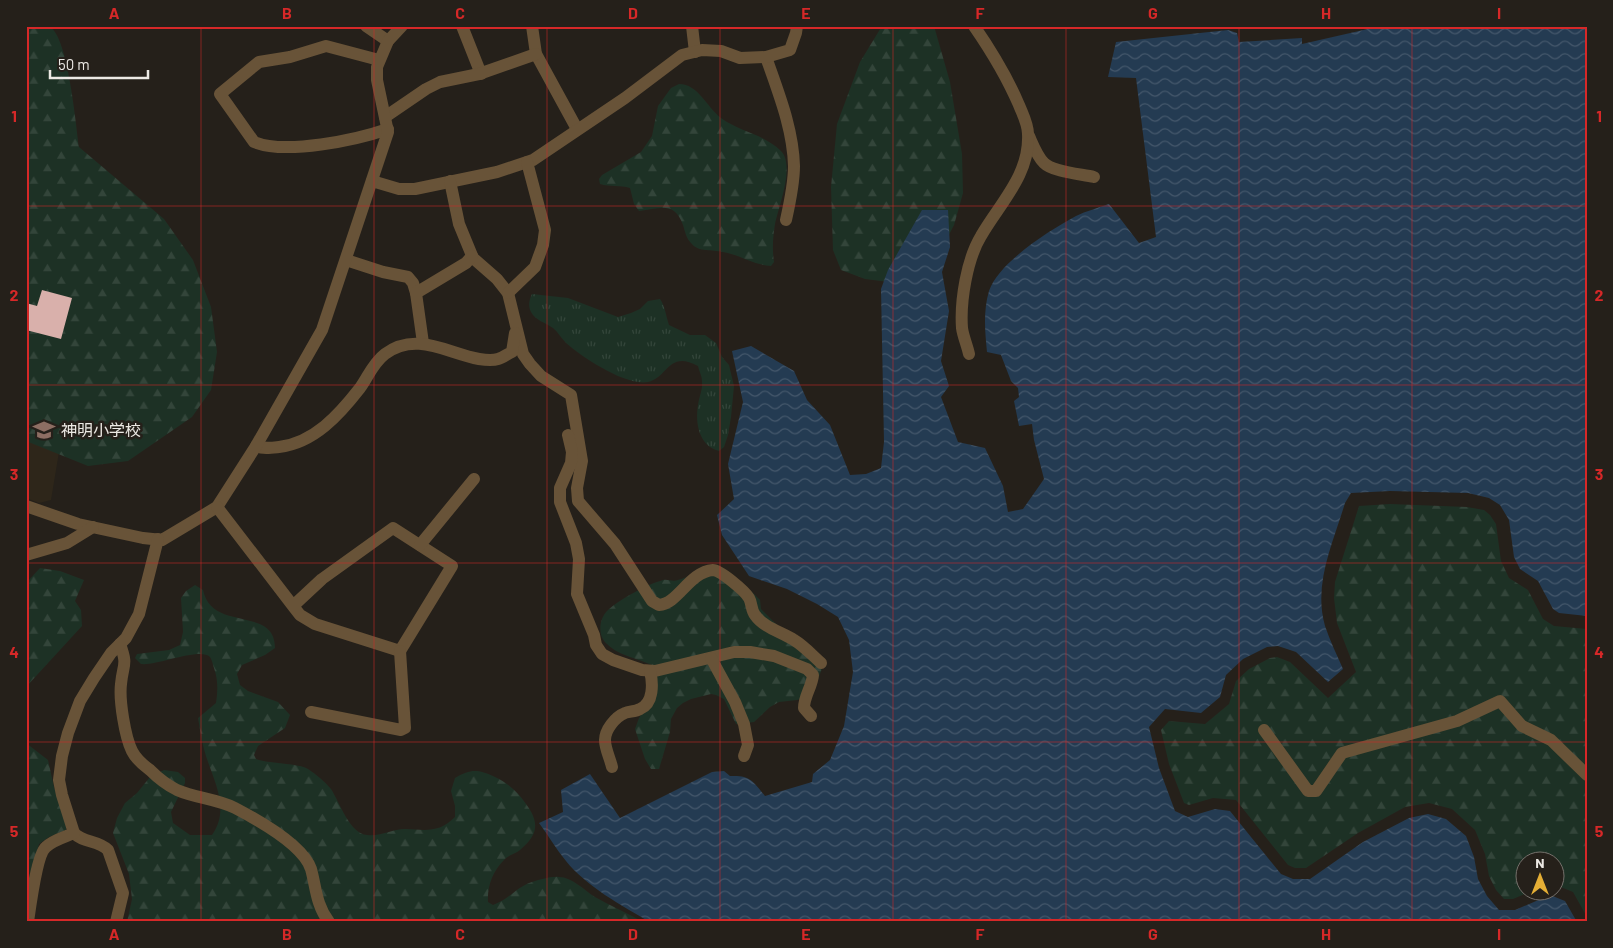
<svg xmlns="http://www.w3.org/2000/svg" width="1613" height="948" font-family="Barlow,'Noto Sans JP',sans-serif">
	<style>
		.built { fill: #2e261a }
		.grass { fill: url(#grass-tufts) }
		.forest { fill: url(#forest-firs) }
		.water { fill: url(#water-waves) }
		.building { fill: #d9b0ab }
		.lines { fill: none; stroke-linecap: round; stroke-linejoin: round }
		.minor { stroke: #685338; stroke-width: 12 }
		.grid { fill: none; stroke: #d62828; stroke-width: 1; stroke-opacity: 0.55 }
		.labels { text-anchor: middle; stroke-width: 5; stroke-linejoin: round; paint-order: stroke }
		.poi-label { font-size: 16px; fill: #ece9e4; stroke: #25201a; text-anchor: start }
		.neatline { fill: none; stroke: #d62828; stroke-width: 2 }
		.grid-label { font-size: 16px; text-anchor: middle; font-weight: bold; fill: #d62828 }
	</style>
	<defs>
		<pattern id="grass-tufts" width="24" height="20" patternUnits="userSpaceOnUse" patternTransform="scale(1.25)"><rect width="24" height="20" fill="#1d3125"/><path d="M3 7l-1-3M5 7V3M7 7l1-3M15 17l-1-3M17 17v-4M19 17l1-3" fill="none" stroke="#33453a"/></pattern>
		<pattern id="forest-firs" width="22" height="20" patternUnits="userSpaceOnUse" patternTransform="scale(1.25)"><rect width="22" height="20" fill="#1d3125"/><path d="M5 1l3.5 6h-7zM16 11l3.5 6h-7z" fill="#33453a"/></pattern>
		<pattern id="water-waves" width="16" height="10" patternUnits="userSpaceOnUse" patternTransform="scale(1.25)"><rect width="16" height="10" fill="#243b52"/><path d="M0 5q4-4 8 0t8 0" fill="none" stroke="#44576b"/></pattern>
	</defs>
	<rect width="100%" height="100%" fill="#25201a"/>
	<polygon class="built" points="26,283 74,362 51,500 39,503 26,498"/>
	<path class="grass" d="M 532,294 L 568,298 L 618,317 L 631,313 L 640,309 L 648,301 L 660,299 C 665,306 666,316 669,325 L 690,335 L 705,335 L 716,343 L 722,357 L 729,365 L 734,386 L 731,417 L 728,435 L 724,447 L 719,451 C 699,446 695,423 698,405 C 699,397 703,389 702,381 C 702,376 699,371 698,366 C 668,350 668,378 648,382 C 625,386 582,357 566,343 C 561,338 558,332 553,328 C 546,323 535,320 531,312 C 528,306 529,300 532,294 Z"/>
	<g class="forest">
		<path d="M 26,26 C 33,26 44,24 50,27 C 68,37 76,125 79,147 L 164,219 L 193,260 L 211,307 L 217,352 L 211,390 L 192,417 L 128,461 L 88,466 L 26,441 Z"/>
		<polygon points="882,26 934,26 950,82 962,154 963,193 954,225 940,252 897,283 865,279 841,270 833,250 831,187 837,124 860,62"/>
		<path d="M 679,84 C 698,84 706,106 721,118 C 740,132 764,134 781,151 C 795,165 779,206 775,224 C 773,236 772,249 774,262 L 771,266 C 754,265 740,255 723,252 C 712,249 699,253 691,243 C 686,238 685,231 683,225 C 674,200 659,209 639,211 L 634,204 L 630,188 C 620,185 610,187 600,184 L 599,179 L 602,175 L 641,152 L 652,136 L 658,106 L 671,88 Z"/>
		<polygon points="1390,504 1467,507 1484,510 1490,515 1496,524 1501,561 1509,578 1528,590 1543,619 1554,626 1587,629 1587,917 1573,892 1556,885 1556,860 1526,860 1526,890 1532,891 1513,899 1504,899 1496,890 1489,876 1485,854 1475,830 1452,809 1429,803 1405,807 1358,833 1306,868 1295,868 1288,865 1236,800 1213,798 1189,805 1184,803 1169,764 1161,730 1169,721 1205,724 1229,704 1236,681 1249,669 1270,658 1277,657 1290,662 1328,698 1356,672 1337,623 1334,598 1335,582 1359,506"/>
		<path d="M 710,567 L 752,592 L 760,600 L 761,609 L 773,621 L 823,666 L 812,695 L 797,700 L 779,702 L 770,707 L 754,722 L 736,724 L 724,699 L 716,695 L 711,694 L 691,699 L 683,703 L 677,708 L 671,719 L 670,732 L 659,769 L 651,769 L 645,759 L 635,729 L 639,718 L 645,709 L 656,667 C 639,658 620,657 607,644 C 597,636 599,618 608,610 C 620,599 648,584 663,580 C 668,579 673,582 678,580 C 689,577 699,570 710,567 Z"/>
		<polygon points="40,568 60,571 84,580 75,601 81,610 82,626 26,687 26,583"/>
		<path d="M 195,585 L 203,590 C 212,633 275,605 275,648 L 265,655 L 242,665 L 237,674 L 240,685 L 248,691 L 278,702 L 290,715 L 285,728 L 258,746 L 254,755 L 256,759 C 269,764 299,763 308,769 C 317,775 324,781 331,789 C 340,803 350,834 367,835 C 380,837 392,829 405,829 C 427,830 439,833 455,817 L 455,806 L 451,791 L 455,778 C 471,769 477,769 495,777 C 508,783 518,792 526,804 C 540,823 538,835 520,850 C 515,854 508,855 504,860 C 493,871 487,886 488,902 L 493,905 C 510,899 516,887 532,882 C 539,880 551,876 559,877 C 572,877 584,890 595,897 C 611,906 627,913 643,922 L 583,922 L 572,920 L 560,922 L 127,922 L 132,899 L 129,874 L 113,833 L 117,818 L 125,803 L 137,793 L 150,777 L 164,770 L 178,772 L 185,778 L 185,783 L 171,812 L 173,823 L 190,835 L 212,835 C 232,807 211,777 204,749 C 201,739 200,728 198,718 L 216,703 C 218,691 218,679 214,668 C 213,665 212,660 210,657 C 200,647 157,666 141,664 L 135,658 L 137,654 L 169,650 L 180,645 L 183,632 L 181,598 L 186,591 Z"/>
		<polygon points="26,743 48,760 54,787 66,824 66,830 49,837 39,844 26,895"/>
	</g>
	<path class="water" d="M 1381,26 L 1587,26 L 1587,616 L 1559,613 L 1553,609 L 1538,581 L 1520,569 L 1514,557 L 1509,520 L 1500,505 L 1489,498 L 1468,493 L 1390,491 L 1351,493 L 1345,503 C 1333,543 1313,584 1325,626 C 1330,641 1337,655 1343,669 L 1328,682 L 1296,652 L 1278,646 L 1267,647 L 1243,659 L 1226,675 L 1220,697 L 1201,713 L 1165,709 L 1149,727 L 1159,768 L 1175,811 L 1188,817 L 1215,809 L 1230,811 L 1281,874 L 1293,879 L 1310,879 L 1363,842 L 1409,818 L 1428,814 L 1446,819 L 1466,836 L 1474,857 L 1478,879 L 1487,896 L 1499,910 L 1515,910 L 1550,895 L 1565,901 L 1577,922 L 650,922 C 622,906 586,886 566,861 C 556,849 548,835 539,823 L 563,812 L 561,790 L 590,774 L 620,818 L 712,772 L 724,771 L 730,776 C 750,775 753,781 765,796 L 812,782 L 813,774 L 830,760 L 844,726 L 853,672 L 849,640 L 838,617 L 817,604 L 787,589 L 749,576 L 722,535 L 717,515 L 734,499 L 728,464 L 743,402 L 732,351 L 751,346 L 794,371 L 807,400 L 830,425 L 850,475 L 866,474 L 881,468 L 884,442 L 881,289 L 888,270 L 922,210 L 948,210 L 950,247 L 942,272 L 949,311 L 941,361 L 949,386 L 941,397 L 958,442 L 985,448 L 1003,486 L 1008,512 L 1023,509 L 1044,479 L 1034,440 L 1032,424 L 1019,426 L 1014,401 L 1019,397 L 1018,388 L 1011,381 L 1001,355 L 987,352 C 985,332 983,311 989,291 C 999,262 1050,230 1076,216 C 1086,211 1098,208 1109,204 L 1139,243 L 1156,237 L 1136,78 L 1108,77 L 1116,42 L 1228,30 L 1237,33 L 1239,42 L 1302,38 L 1302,44 Z"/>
	<polygon class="building" points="42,290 72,298 61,339 26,330 26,303 37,306"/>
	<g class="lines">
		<g class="minor">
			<polyline points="366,26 388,41"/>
			<polyline points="462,26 481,74"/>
			<polyline points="532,26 536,54 577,129"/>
			<polyline points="692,26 695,52"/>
			<path d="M 766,57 C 778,92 793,128 794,166 C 794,184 790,202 786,220"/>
			<path d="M 379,60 L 326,46 L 290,57 L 259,62 L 220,94 L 254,142 C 286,155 356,140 388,129"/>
			<polyline points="385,117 426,89 440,82 479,74 536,54"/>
			<path d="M 1029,136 C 1033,145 1037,156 1044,163 C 1053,172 1081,174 1094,177"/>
			<polyline points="372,181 399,189 415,189 497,172 533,160 625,98 682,55 702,50 721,51 740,58 766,57 790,50 796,33 797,26"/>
			<path d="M 450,181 L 459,224 L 473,258 L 497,279 L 508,293 L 523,354 L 530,364 L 541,376 L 571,395 L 582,461 L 577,488 L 578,501 L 615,544 L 652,601 L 659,605 C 678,604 689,572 713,570 C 720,570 745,591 749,598 C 752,603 751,610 755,615 C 764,628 782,632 794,640 C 804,646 812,655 821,663"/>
			<polyline points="346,260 383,272 408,277 413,283 416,293"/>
			<polyline points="508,293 535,267 543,245 545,230 527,162"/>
			<polyline points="423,343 416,293 466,263 472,256"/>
			<path d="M 969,354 C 967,345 963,336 962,328 C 960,301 967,259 981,236 C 1000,203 1030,175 1028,134 C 1028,124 1023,115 1019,105 C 1007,77 992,52 974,26"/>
			<path d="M 568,435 L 572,452 L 571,463 L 560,488 L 560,502 L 576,543 L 579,559 L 577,594 L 594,635 L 596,645 L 602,654 L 613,660 L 642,670 L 655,671 L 734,652 L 750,652 L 774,656 L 807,669 L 813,675 C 812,687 804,696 804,708 L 811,716"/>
			<path d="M 256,446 C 264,449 270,448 279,447 C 314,443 339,415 360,388 C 368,377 373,363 385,354 C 416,331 447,353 479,359 C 485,360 492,361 498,359 C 503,358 507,354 512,352 L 515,333"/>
			<polyline points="26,506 78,524 143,538 162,540 217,507 256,446 322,330 388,132 377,80 377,67 388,41 402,26"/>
			<polyline points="217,507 293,606 300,615 315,624 400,651 452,566 393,528 322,579 293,606"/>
			<polyline points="420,545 474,479"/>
			<polyline points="26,555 67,543 93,527"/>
			<path d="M 120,644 C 128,666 123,663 121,684 C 119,700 125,737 132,751 C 136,759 143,765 150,770 C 158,778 167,785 177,790 C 195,798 217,799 235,808 C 256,819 303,845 311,869 C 316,887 316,905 329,922"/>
			<polyline points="711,658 735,702 744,724 748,745 744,756"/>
			<polyline points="311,712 401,730 405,728 400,651"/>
			<polyline points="1264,730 1308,791 1316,791 1342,753 1457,721 1500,701 1522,726 1551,740 1587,775"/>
			<path d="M 612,767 C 610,758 605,749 605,740 C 605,730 615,717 625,713 C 629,711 635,712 640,709 C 654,703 653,683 650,671"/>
			<path d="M 74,833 C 83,843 98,840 108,850 L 123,893 L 116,922"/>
			<path d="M 28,922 C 30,908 37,854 46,847 C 53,840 65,837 74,833 L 62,795 L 59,780 L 62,756 L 68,733 L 80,701 L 94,678 L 111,653 L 126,638 L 139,614 L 158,539"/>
		</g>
	</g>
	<path class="grid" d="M 201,26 L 201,922M 374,26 L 374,922M 547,26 L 547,922M 720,26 L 720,922M 893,26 L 893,922M 1066,26 L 1066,922M 1239,26 L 1239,922M 1412,26 L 1412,922M 26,206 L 1587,206M 26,385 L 1587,385M 26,563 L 1587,563M 26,742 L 1587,742"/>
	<defs>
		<g id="school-bare" transform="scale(1.725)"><path d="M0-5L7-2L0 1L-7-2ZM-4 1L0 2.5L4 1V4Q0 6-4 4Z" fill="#8d6e63" stroke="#25201a" stroke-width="2.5" paint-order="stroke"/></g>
	</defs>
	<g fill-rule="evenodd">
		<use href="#school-bare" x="44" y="430"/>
	</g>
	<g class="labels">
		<g class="poi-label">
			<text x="61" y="436">神明小学校</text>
		</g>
	</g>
	<rect width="1613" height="948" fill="none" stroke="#25201a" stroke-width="55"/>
	<g transform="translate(1540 876)"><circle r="24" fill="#25201a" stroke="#75706b"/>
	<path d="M0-4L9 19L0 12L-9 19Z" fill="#e4ae35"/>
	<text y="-8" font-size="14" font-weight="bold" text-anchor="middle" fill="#ece9e4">N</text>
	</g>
	<path d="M50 70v8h98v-8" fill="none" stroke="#ece9e4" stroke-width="2.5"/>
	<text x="58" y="70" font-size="15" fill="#ece9e4" stroke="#25201a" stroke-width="4" paint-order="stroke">50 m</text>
	<rect x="28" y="28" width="1558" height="892" class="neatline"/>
	<g class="grid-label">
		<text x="114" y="19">A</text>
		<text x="287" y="19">B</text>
		<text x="460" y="19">C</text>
		<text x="633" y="19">D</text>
		<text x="806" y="19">E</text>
		<text x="980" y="19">F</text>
		<text x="1153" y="19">G</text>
		<text x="1326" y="19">H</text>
		<text x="1499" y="19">I</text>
		<text x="14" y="122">1</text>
		<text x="1599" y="122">1</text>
		<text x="14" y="301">2</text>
		<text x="1599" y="301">2</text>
		<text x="14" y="480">3</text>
		<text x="1599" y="480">3</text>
		<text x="14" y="658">4</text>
		<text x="1599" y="658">4</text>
		<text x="14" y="837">5</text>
		<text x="1599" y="837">5</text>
		<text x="114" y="940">A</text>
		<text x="287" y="940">B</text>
		<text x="460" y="940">C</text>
		<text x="633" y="940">D</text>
		<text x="806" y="940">E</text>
		<text x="980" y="940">F</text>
		<text x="1153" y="940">G</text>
		<text x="1326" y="940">H</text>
		<text x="1499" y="940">I</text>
	</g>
</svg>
